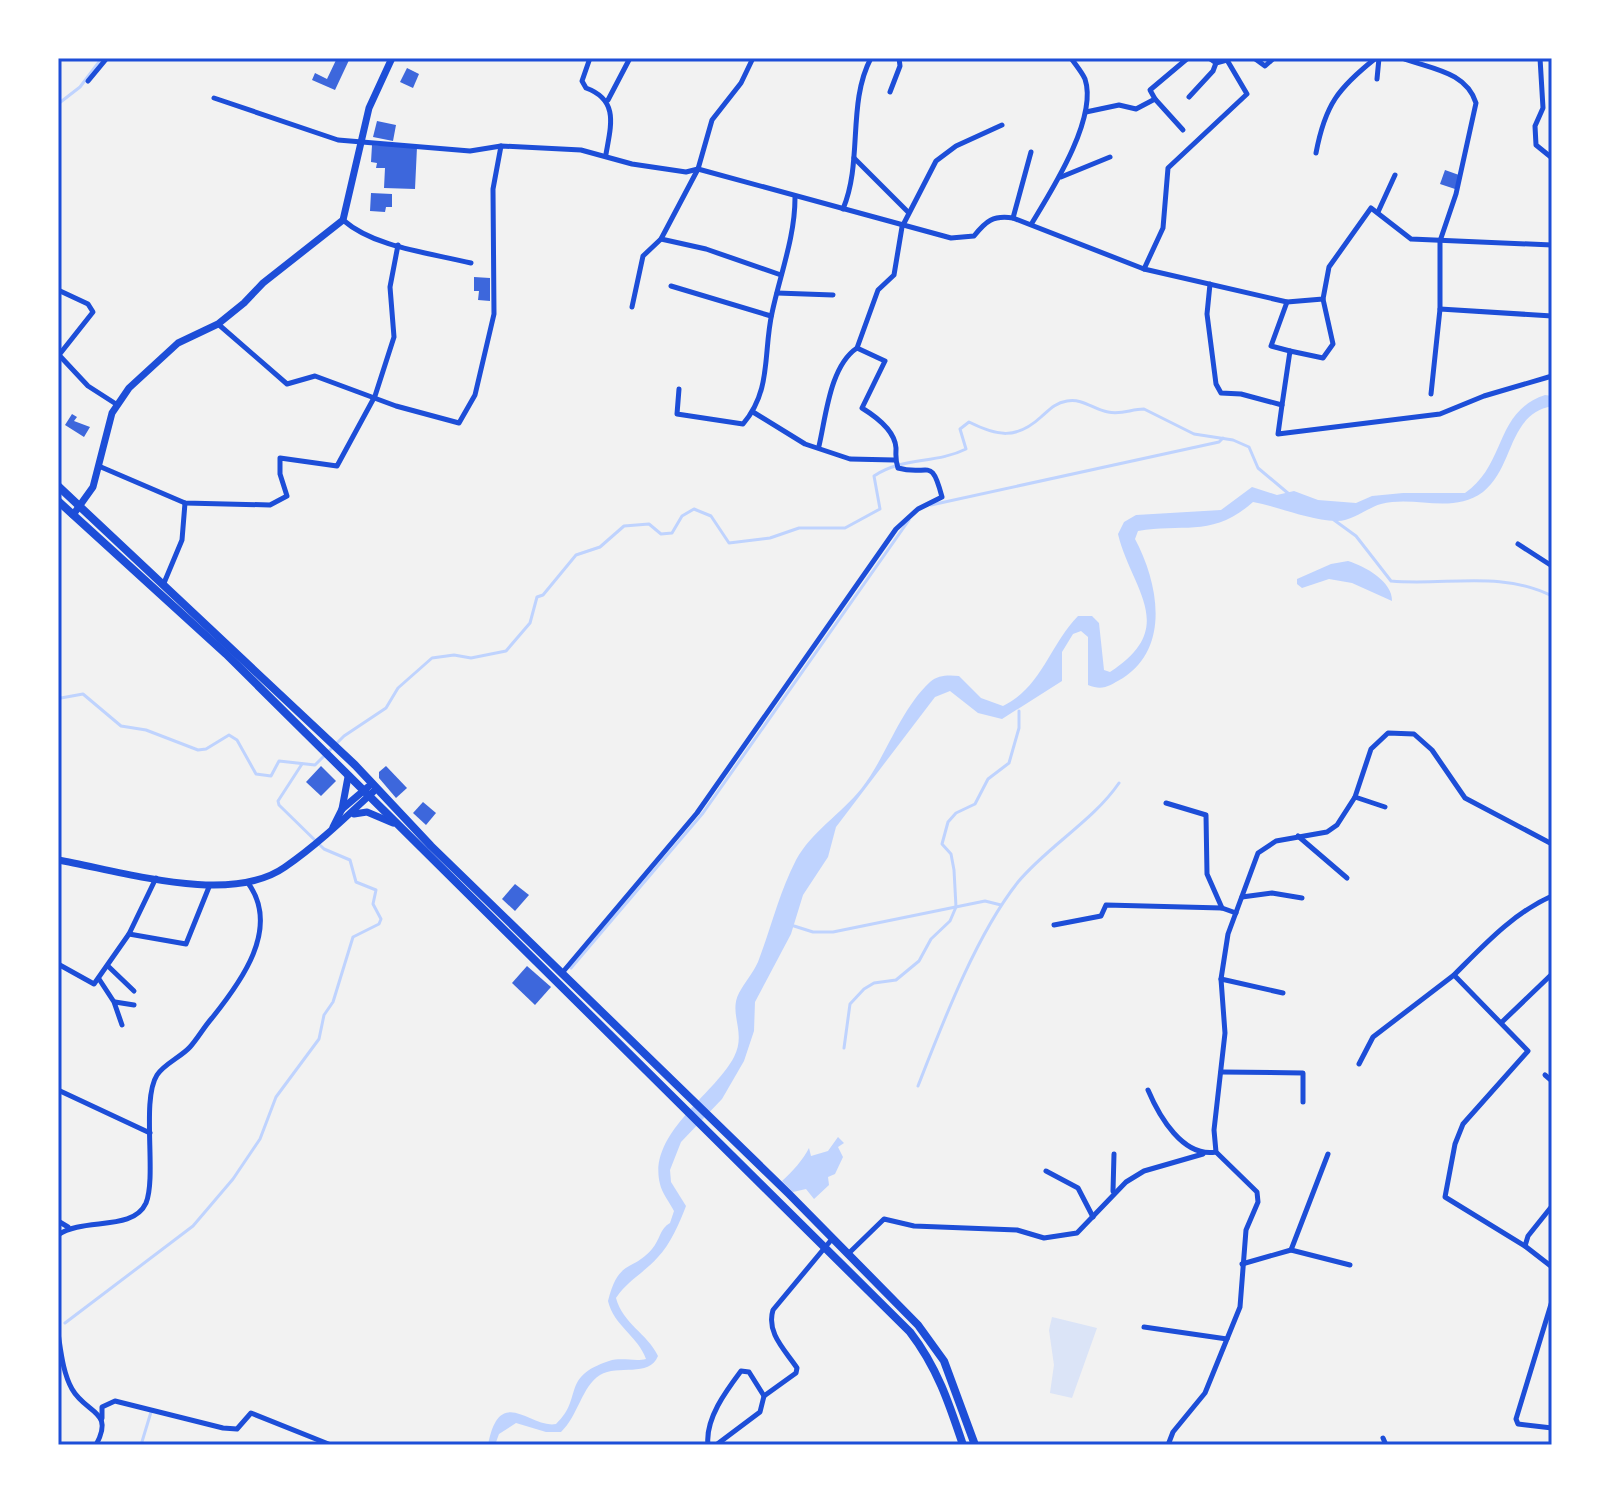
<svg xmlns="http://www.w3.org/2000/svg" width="1610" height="1503" font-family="'Titillium Web',sans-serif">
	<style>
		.green { fill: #dbe4f7 }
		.water { fill: #bfd3fe }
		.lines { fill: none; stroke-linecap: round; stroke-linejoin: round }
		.stream { stroke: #bfd3fe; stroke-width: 3 }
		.building { fill: #3d67dc }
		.minor { stroke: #1d4ed8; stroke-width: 5 }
		.primary { stroke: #1d4ed8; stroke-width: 7 }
		.trunk { stroke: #1d4ed8; stroke-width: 8 }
		.neatline { fill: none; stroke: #1d4ed8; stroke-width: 3 }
	</style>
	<rect width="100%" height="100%" fill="#f2f2f2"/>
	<polygon class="green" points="1052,1317 1097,1328 1072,1398 1050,1393 1054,1365 1049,1330"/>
	<g class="water">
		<path d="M 1545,395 L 1552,396 L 1552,406 C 1507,415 1515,466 1483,492 C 1451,515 1416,495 1381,504 C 1367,508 1351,522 1336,521 C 1308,520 1280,507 1253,502 C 1213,538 1184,523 1138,531 L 1135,539 C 1158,582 1171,647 1123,678 C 1109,686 1103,691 1088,685 L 1088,637 L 1081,631 L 1073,634 L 1062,652 L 1062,681 L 1002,719 L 978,713 L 950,691 L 935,697 L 836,827 L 828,857 L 803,895 L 791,934 L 755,1002 L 754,1031 L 744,1061 L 722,1099 L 681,1142 L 670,1170 L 671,1182 L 686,1206 C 680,1222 670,1245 658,1257 C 644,1273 628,1280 616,1298 C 623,1324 647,1333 658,1356 C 649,1378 618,1364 600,1375 C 582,1386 578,1416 561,1432 L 546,1432 L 516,1423 L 499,1434 L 495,1445 L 488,1445 C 500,1383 530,1429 556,1424 C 584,1398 560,1377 609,1361 C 622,1357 635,1362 646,1359 C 638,1336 614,1326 608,1301 C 619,1258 631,1273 652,1249 C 660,1240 660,1228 670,1223 L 674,1211 C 670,1203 662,1193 660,1184 C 647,1134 715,1094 734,1057 C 747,1032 728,1014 739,993 C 745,982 753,973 758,962 C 771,928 779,893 796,860 C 812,831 841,814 861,789 C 887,756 899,711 930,682 C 938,675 948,675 959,676 L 981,698 L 1003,706 C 1042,687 1049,646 1078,616 L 1092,616 L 1099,623 L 1104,670 L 1110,672 C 1180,627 1131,589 1118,534 L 1124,522 L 1136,515 L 1221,510 L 1252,487 L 1277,495 L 1294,491 L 1318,500 L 1356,503 L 1372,496 L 1403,493 L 1465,493 C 1507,464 1494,412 1545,395 Z"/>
		<path d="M 1348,561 C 1365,566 1393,582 1392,601 L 1352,583 L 1329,579 L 1302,588 L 1297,584 L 1297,579 L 1331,564 Z"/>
		<path d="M 838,1137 L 844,1143 L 838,1147 L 843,1157 L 835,1174 L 828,1177 L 829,1185 L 814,1199 L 806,1189 L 793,1192 L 782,1181 C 792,1172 803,1160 809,1148 L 811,1156 L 828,1151 Z"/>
	</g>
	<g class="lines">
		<g class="stream">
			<polyline points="58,104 80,87 102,58"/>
			<polyline points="931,505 1219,442 1223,438"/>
			<path d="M 1334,520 L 1356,536 L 1391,581 C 1445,586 1501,570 1552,596"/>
			<polyline points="1552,691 1552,697"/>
			<path d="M 58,695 L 61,698 L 83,694 L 121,726 L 146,730 L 198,750 L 206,749 L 229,735 L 237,740 L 256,774 L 271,776 L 279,761 L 315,765 L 344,736 L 386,708 L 398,688 L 432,658 L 454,655 L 471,658 L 506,651 L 530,623 L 537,597 L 543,595 L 576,555 L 600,547 L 624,526 L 649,524 L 661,534 L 672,533 L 682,516 L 694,509 L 711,516 L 729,543 L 770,538 L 799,528 L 845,528 L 880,509 L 874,476 C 902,457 936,464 966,449 L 960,429 L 969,422 C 997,436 1016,440 1041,417 C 1050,409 1055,403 1067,401 C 1083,398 1094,410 1108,412 C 1122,415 1131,409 1144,409 L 1194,434 L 1233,440 L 1249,447 L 1258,468 L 1289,494"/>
			<polyline points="794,926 813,932 833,932 985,901 1001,905"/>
			<polyline points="571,968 703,813 909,520"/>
			<polyline points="844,1048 850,1004 864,989 874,983 896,980 919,961 931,939 950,921 956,907 954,870 951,854 942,844 948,822 956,813 975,804 988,779 1009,763 1019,728 1019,711"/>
			<path d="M 918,1086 C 943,1022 976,935 1018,882 C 1048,846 1093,821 1119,783"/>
			<polyline points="65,1323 193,1226 233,1179 260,1139 276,1097 319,1039 324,1015 333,1002 353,937 379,924 381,919 373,904 376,890 356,882 350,860 324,849 279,805 278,801 302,764"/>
			<polyline points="141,1445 151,1412"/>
		</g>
	</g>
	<g class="building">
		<polygon points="337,58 350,58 335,90 312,80 315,73 327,79"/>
		<polygon points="407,68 419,74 413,88 400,82"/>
		<polygon points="377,121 396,125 393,141 373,137"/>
		<polygon points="372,145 417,147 415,189 384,188 385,168 376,168 377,163 371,162"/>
		<polygon points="1445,170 1459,175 1455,189 1440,184"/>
		<polygon points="371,193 392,194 392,207 386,207 385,212 370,211"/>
		<polygon points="474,277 490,278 490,301 478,300 479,291 474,291"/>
		<polygon points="72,414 77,417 74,421 90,427 84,437 65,425"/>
		<polygon points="321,766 336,781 321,796 306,782"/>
		<polygon points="386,766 407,788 396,798 379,778 379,772"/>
		<polygon points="423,802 436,813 426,825 413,813"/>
		<polygon points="515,884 529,895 515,911 502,899"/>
		<polygon points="527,966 551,987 535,1005 512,983"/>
	</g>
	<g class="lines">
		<g class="minor">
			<path d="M 590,58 L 582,81 L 586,88 C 619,100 611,125 606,154"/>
			<polyline points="1209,58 1216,63"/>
			<polyline points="1254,58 1265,66 1274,58"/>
			<path d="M 1402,58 C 1430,69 1466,71 1476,103 L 1456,194 L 1440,241 L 1440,309"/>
			<polyline points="1540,58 1543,108 1535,126 1536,145 1552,158"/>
			<polyline points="1377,79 1379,58"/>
			<polyline points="88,81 107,58"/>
			<polyline points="890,92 900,66 899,58"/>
			<path d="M 214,98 L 338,140 L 470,151 L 501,146 L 581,150 L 632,164 L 686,172 L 698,169 L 951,238 L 974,236 C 986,221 993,215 1013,218 L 1144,269 L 1287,302 L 1323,299 L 1329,267 L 1371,208 L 1411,239 L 1552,245"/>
			<polyline points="1155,99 1150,90 1188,58"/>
			<polyline points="608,100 630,58"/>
			<polyline points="1086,112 1119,105 1136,109 1155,99 1183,130"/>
			<path d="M 1316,153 C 1325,105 1338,88 1376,58"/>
			<polyline points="854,158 908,212"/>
			<polyline points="1061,177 1110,157"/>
			<path d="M 843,209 C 863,162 847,103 871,58"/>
			<polyline points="1378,212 1395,175"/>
			<polyline points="1013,218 1031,152"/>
			<path d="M 343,220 C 375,248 431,253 471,263"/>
			<path d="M 1032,223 C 1052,190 1098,118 1085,79 C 1082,72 1075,64 1071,58"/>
			<polyline points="661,239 706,249 781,275"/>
			<polyline points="1144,269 1163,228 1168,168 1247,94 1227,60 1216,63 1213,71 1189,97"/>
			<polyline points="1210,284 1207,314 1216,384 1221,393 1241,394 1282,405 1290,351 1323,358 1333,344 1323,299"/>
			<polyline points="671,286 771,316"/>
			<polyline points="58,290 88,304 93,312 59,355"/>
			<polyline points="777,293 833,295"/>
			<polyline points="1287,302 1271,346 1290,351"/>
			<polyline points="632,307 643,256 661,239 698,169 712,120 741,83 753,58"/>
			<polyline points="218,324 287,384 315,376 396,406 459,423 475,395 494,314 493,189 501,146"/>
			<polyline points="59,355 88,386 116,404"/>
			<path d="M 679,389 L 677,414 L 743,424 C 772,390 763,353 772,313 C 780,275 795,237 795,198"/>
			<polyline points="1431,394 1440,309 1552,316"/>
			<polyline points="1282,405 1278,434 1440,414 1484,396 1552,376"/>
			<polyline points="753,412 805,444 850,459 894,460"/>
			<path d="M 819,446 C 826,416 830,366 857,348 L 878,290 L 894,275 L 902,227 L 936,161 L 956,146 L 1002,125"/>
			<polyline points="101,467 185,503 270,505 287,496 280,474 280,458 337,466 375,396 394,337 390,287 398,245"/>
			<polyline points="1518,544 1552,566"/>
			<polyline points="164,583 182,540 185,503"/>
			<polyline points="1355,797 1385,807"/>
			<polyline points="1166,803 1206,815 1207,874 1222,908"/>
			<polyline points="1298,836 1347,878"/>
			<polyline points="1242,897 1272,893 1302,898"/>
			<polyline points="1054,925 1101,916 1106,905 1222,908 1236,913"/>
			<polyline points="129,934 186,944 209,887"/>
			<polyline points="58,964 94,984 129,934 156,878"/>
			<polyline points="109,967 134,991"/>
			<path d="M 562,973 L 697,813 L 896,529 L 918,509 L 942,497 C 931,455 929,477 898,468 C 895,460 896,456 896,448 C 895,431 875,416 862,408 L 885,361 L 857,348"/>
			<path d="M 1454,975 C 1483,946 1513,913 1552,896"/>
			<polyline points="99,979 114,1002 122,1025"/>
			<polyline points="1221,979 1283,993"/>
			<polyline points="115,1002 134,1005"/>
			<polyline points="1502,1022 1552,974"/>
			<polyline points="1359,1064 1373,1037 1454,975 1528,1051 1463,1124 1455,1144 1445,1197 1525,1246"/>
			<polyline points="1221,1072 1303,1073 1303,1102"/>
			<polyline points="1545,1075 1552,1081"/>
			<polyline points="58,1090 150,1133"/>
			<path d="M 1148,1090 C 1159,1116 1183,1158 1216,1152"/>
			<polyline points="1046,1171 1078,1188 1093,1217"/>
			<polyline points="1113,1191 1114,1154"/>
			<polyline points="1552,1206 1528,1236 1525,1246 1552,1267"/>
			<polyline points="58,1221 68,1227"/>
			<path d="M 58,1235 C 83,1217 133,1232 146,1203 C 157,1176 141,1100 157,1075 C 164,1064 181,1057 190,1047 C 198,1038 204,1027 212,1018 C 241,982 281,928 248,883"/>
			<polyline points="1291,1250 1328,1154"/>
			<polyline points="849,1253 884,1219 914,1226 1017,1230 1044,1238 1077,1233 1126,1182 1144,1171 1203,1154"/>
			<polyline points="1242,1264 1291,1250 1350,1265"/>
			<polyline points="1552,1301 1516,1419 1518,1424 1552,1428"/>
			<polyline points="1144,1327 1227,1339"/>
			<path d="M 58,1333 C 61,1352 63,1373 72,1389 C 86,1414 115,1410 96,1445"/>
			<polyline points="102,1418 102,1407 115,1401 223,1428 237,1429 251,1413 331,1445"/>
			<polyline points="1383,1438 1386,1445"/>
			<path d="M 708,1445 C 705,1419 726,1391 741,1371 L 749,1372 L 764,1396"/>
			<path d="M 716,1445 L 760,1412 L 764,1396 L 796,1373 L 797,1368 C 785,1350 766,1333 773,1310 L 832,1239"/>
			<polyline points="1168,1445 1173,1432 1205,1393 1240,1307 1246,1230 1258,1202 1257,1192 1216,1152 1214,1130 1225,1033 1221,979 1228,934 1258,853 1276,841 1327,832 1337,825 1355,797 1371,749 1388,733 1414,734 1432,750 1465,798 1552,844"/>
		</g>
		<g class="primary">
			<polyline points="73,515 93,487 112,413 129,388 178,343 218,324 244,303 263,283 343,220 369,108 392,58"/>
			<polyline points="342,809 348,777"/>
			<polyline points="354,814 367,812 393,823"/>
			<polyline points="333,827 342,809 368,787"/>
			<path d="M 58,860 C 121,871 230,906 285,867 C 317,845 345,818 373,792"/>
		</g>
		<g class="trunk">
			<polyline points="58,486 355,765 431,846 788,1193 918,1325 944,1361 975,1445"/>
			<path d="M 58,501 L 226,654 L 910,1332 C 937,1367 949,1403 963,1445"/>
		</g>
	</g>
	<rect width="1610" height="1503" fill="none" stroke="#ffffff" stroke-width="120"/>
	<rect x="60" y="60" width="1490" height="1383" class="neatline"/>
</svg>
